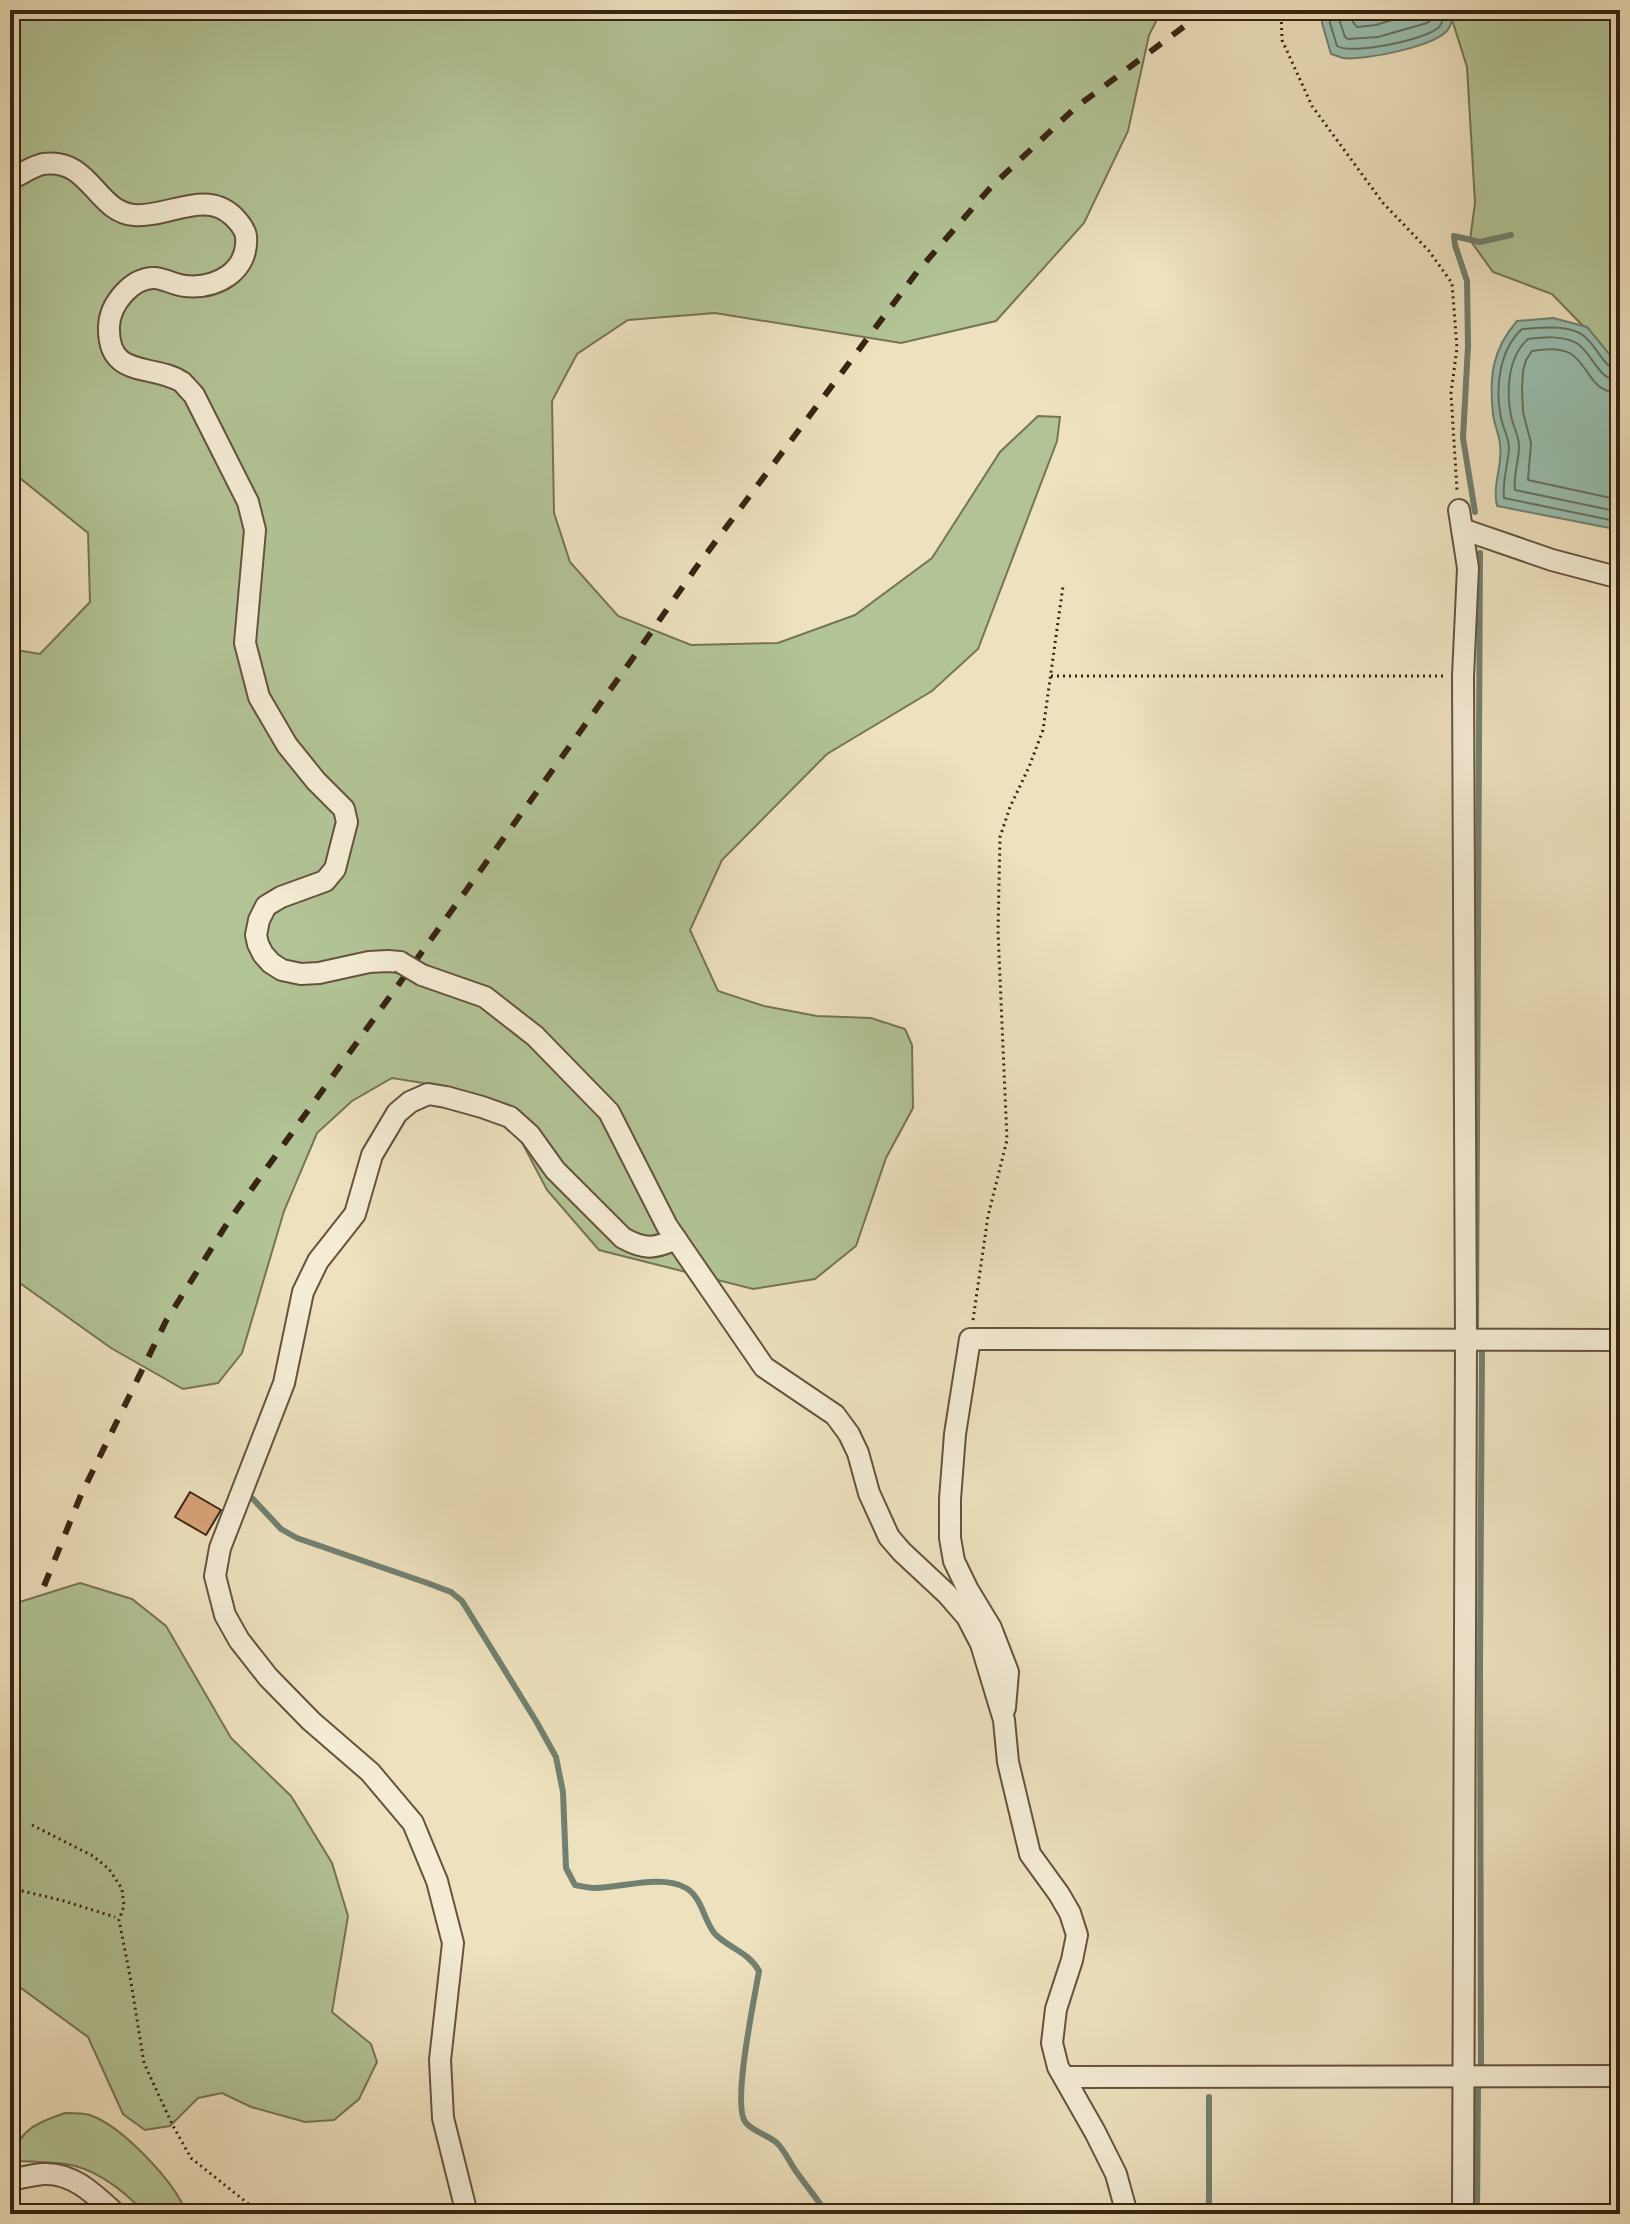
<svg xmlns="http://www.w3.org/2000/svg" width="1630" height="2224" font-family="'Old Standard TT',serif">
	<style>
		.green { fill: #b2c496; stroke: #757454; stroke-width: 2 }
		.water { fill: #99beb0; stroke: #728071; stroke-width: 2 }
		.lines { fill: none; stroke-linecap: round; stroke-linejoin: round }
		.shore { stroke: #687161; stroke-width: 2 }
		.stream { stroke: #728071; stroke-width: 6 }
		.building { fill: #d9a277; stroke: #382412; stroke-width: 2 }
		.minor-casing { stroke: #66533d; stroke-width: 24 }
		.path { stroke: #382412; stroke-width: 3; stroke-dasharray: 2 4; stroke-linecap: butt }
		.minor { stroke: #f4ecd5; stroke-width: 20 }
		.rail { stroke: #382412; stroke-width: 6; stroke-dasharray: 14 14; stroke-linecap: butt }
		.minor-bridge-casing { stroke: #66533d; stroke-width: 24; stroke-linecap: butt }
		.minor-bridge { stroke: #f4ecd5; stroke-width: 20 }
	</style>
	<rect width="100%" height="100%" fill="#eee1be"/>
	<filter id="stains"><feTurbulence type="fractalNoise" baseFrequency=".0025" numOctaves="4"/><feColorMatrix values="0 0 0 0 .2 0 0 0 0 .09 0 0 0 0 .02 0 0 0 .5 -.17"/></filter>
	<radialGradient id="worn" r=".72"><stop offset=".6" stop-color="#630" stop-opacity="0"/><stop offset="1" stop-color="#630" stop-opacity=".3"/></radialGradient>
	<g class="green">
		<polygon points="10,10 1162,10 1149,35 1128,131 1084,223 996,321 901,343 715,313 628,320 577,354 552,401 554,513 570,562 618,616 691,645 778,643 855,615 932,558 1000,452 1038,416 1060,417 1057,441 978,649 932,691 827,754 722,860 690,930 718,991 764,1006 817,1016 871,1018 905,1029 912,1045 913,1108 886,1158 856,1246 815,1279 753,1289 599,1250 547,1190 507,1114 448,1087 392,1078 352,1101 317,1133 284,1211 242,1353 218,1383 183,1389 111,1348 10,1276 10,649 40,654 90,602 88,533 10,470"/>
		<polygon points="1449,10 1620,10 1620,374 1585,328 1552,294 1493,272 1470,240 1475,203 1467,67"/>
		<polygon points="80,1583 132,1599 166,1626 231,1738 291,1796 332,1863 348,1916 332,2012 371,2044 377,2062 359,2099 334,2120 305,2122 251,2107 222,2093 198,2098 170,2126 145,2130 123,2114 88,2037 10,1980 10,1605"/>
		<path d="M 65,2113 C 73,2113 83,2113 90,2115 C 123,2127 175,2182 187,2214 L 146,2214 C 125,2192 97,2168 65,2164 C 50,2162 35,2162 20,2161 L 13,2157 C 19,2129 39,2122 65,2113 Z"/>
	</g>
	<g class="water">
		<path d="M 1324,10 L 1453,10 C 1453,15 1452,23 1449,28 C 1439,46 1363,61 1343,58 C 1339,57 1335,55 1331,54 L 1322,23 Z"/>
		<path d="M 1553,318 L 1587,327 L 1620,367 L 1620,530 L 1497,506 C 1492,485 1503,465 1500,444 C 1499,434 1494,424 1493,414 C 1489,377 1492,350 1517,321 Z"/>
	</g>
	<g class="lines">
		<g class="shore">
			<path d="M 1331,10 L 1330,23 L 1337,46 C 1351,55 1426,40 1439,27 C 1443,22 1444,16 1446,10"/>
			<polyline points="1342,10 1340,22 1345,37 1348,39 1378,37 1427,23 1433,19 1436,10"/>
			<polyline points="1354,10 1353,22 1357,27 1376,25 1423,10"/>
			<path d="M 1620,371 C 1604,369 1597,346 1584,336 C 1569,324 1540,328 1522,329 C 1499,350 1495,388 1501,418 C 1503,428 1509,438 1509,448 C 1508,465 1502,482 1504,498 L 1620,522"/>
			<path d="M 1620,381 C 1598,380 1594,356 1578,344 C 1564,335 1543,337 1528,339 C 1508,356 1506,390 1511,416 C 1513,426 1519,436 1519,446 C 1519,461 1513,476 1515,490 L 1620,512"/>
			<path d="M 1620,393 C 1589,392 1591,367 1571,354 C 1560,347 1544,349 1532,351 L 1526,360 L 1523,371 L 1522,390 L 1523,412 L 1531,443 L 1528,480 L 1620,500"/>
		</g>
		<g class="stream">
			<polyline points="1475,512 1463,438 1468,346 1467,281 1455,245 1454,236 1480,242 1511,235"/>
			<polyline points="1476,1329 1480,553"/>
			<path d="M 253,1499 L 281,1529 L 297,1538 L 430,1584 L 451,1592 L 462,1601 L 536,1721 L 556,1757 L 563,1792 L 566,1868 L 575,1885 C 581,1886 588,1888 594,1888 C 621,1888 662,1874 686,1888 C 703,1898 704,1923 716,1935 C 731,1949 749,1953 759,1971 C 755,1996 731,2108 746,2123 C 754,2132 768,2135 777,2143 C 786,2152 790,2164 798,2174 C 808,2188 818,2200 827,2214"/>
			<polyline points="1481,2069 1480,1664 1482,1349"/>
			<polyline points="1209,2214 1209,2097"/>
			<polyline points="1477,2214 1478,2085"/>
		</g>
	</g>
	<polygon class="building" points="190,1492 221,1510 206,1535 175,1517"/>
	<g class="lines">
		<g class="minor-casing">
			<g id="minor">
				<path d="M 10,179 C 21,175 32,166 43,164 C 90,157 96,212 134,215 C 167,218 205,189 233,216 C 238,221 245,229 246,236 C 249,272 216,289 185,286 C 175,285 165,279 155,278 C 132,277 110,304 109,326 C 107,380 153,363 182,382 C 186,386 190,391 194,395 L 248,502 L 255,530 L 245,643 L 259,697 L 287,745 L 316,781 L 344,809 L 347,822 L 335,869 L 325,881 L 281,897 L 266,906 L 259,920 L 256,935 L 258,944 L 263,954 L 271,963 L 282,970 L 301,974 L 319,973 L 369,962 L 388,961 L 400,962"/>
				<polyline points="1459,510 1468,568 1463,676 1466,1340 1463,2214"/>
				<polyline points="1462,529 1552,560 1620,578"/>
				<polyline points="422,975 485,997 535,1036 609,1112 667,1226 764,1367 835,1415 849,1434 858,1453 869,1493 889,1537 902,1552 947,1594 967,1617 981,1644 1004,1720 1008,1762 1030,1854 1059,1894 1070,1913 1077,1935 1072,1960 1056,2009 1052,2043 1058,2067 1095,2132 1116,2174 1127,2214"/>
				<polyline points="1005,1708 1008,1672 991,1628 968,1590 954,1561 950,1538 950,1499 955,1434 970,1339 1620,1340"/>
				<polyline points="1064,2077 1620,2076"/>
				<path d="M 10,2180 C 21,2178 32,2175 43,2174 C 73,2172 95,2195 116,2214"/>
				<path d="M 467,2214 L 443,2118 L 440,2060 L 453,1943 L 437,1881 L 413,1823 L 370,1772 L 311,1721 L 268,1677 L 239,1640 L 225,1615 L 215,1576 L 220,1548 L 284,1383 L 303,1292 L 318,1261 L 355,1214 L 372,1155 L 397,1113 L 410,1102 L 428,1094 L 446,1097 L 482,1107 L 510,1117 L 530,1135 L 555,1170 L 623,1238 C 645,1250 654,1249 676,1239"/>
			</g>
		</g>
		<g class="path">
			<polyline points="1281,10 1282,40 1312,106 1383,203 1429,251 1452,283 1457,348 1451,393 1457,490"/>
			<polyline points="1051,676 1443,676"/>
			<polyline points="973,1320 988,1216 1007,1140 998,931 1000,837 1010,807 1029,767 1043,730 1063,586"/>
			<polyline points="32,1825 93,1856 109,1869 122,1889 124,1906 119,1920 130,1976 144,2063 172,2124 191,2158 261,2214"/>
			<polyline points="10,1888 64,1901 115,1917"/>
		</g>
		<use href="#minor" class="minor"/>
		<polyline class="rail" points="44,1586 81,1495 166,1321 228,1222 638,651 695,569 917,272 991,187 1075,108 1206,10"/>
		<g class="minor-bridge-casing">
			<polyline id="minor-bridge" points="400,962 422,975"/>
		</g>
		<use href="#minor-bridge" class="minor-bridge"/>
	</g>
	<rect width="1630" height="2224" fill="none" stroke="#eee1be" stroke-width="40"/>
	<rect x="12" y="12" width="1606" height="2200" fill="none" stroke="#382412" stroke-width="4"/>
	<rect x="20" y="20" width="1590" height="2184" fill="none" stroke="#382412" stroke-width="2"/>
	<rect width="100%" height="100%" filter="url(#stains)"/>
	<rect width="100%" height="100%" fill="url(#worn)"/>
</svg>
